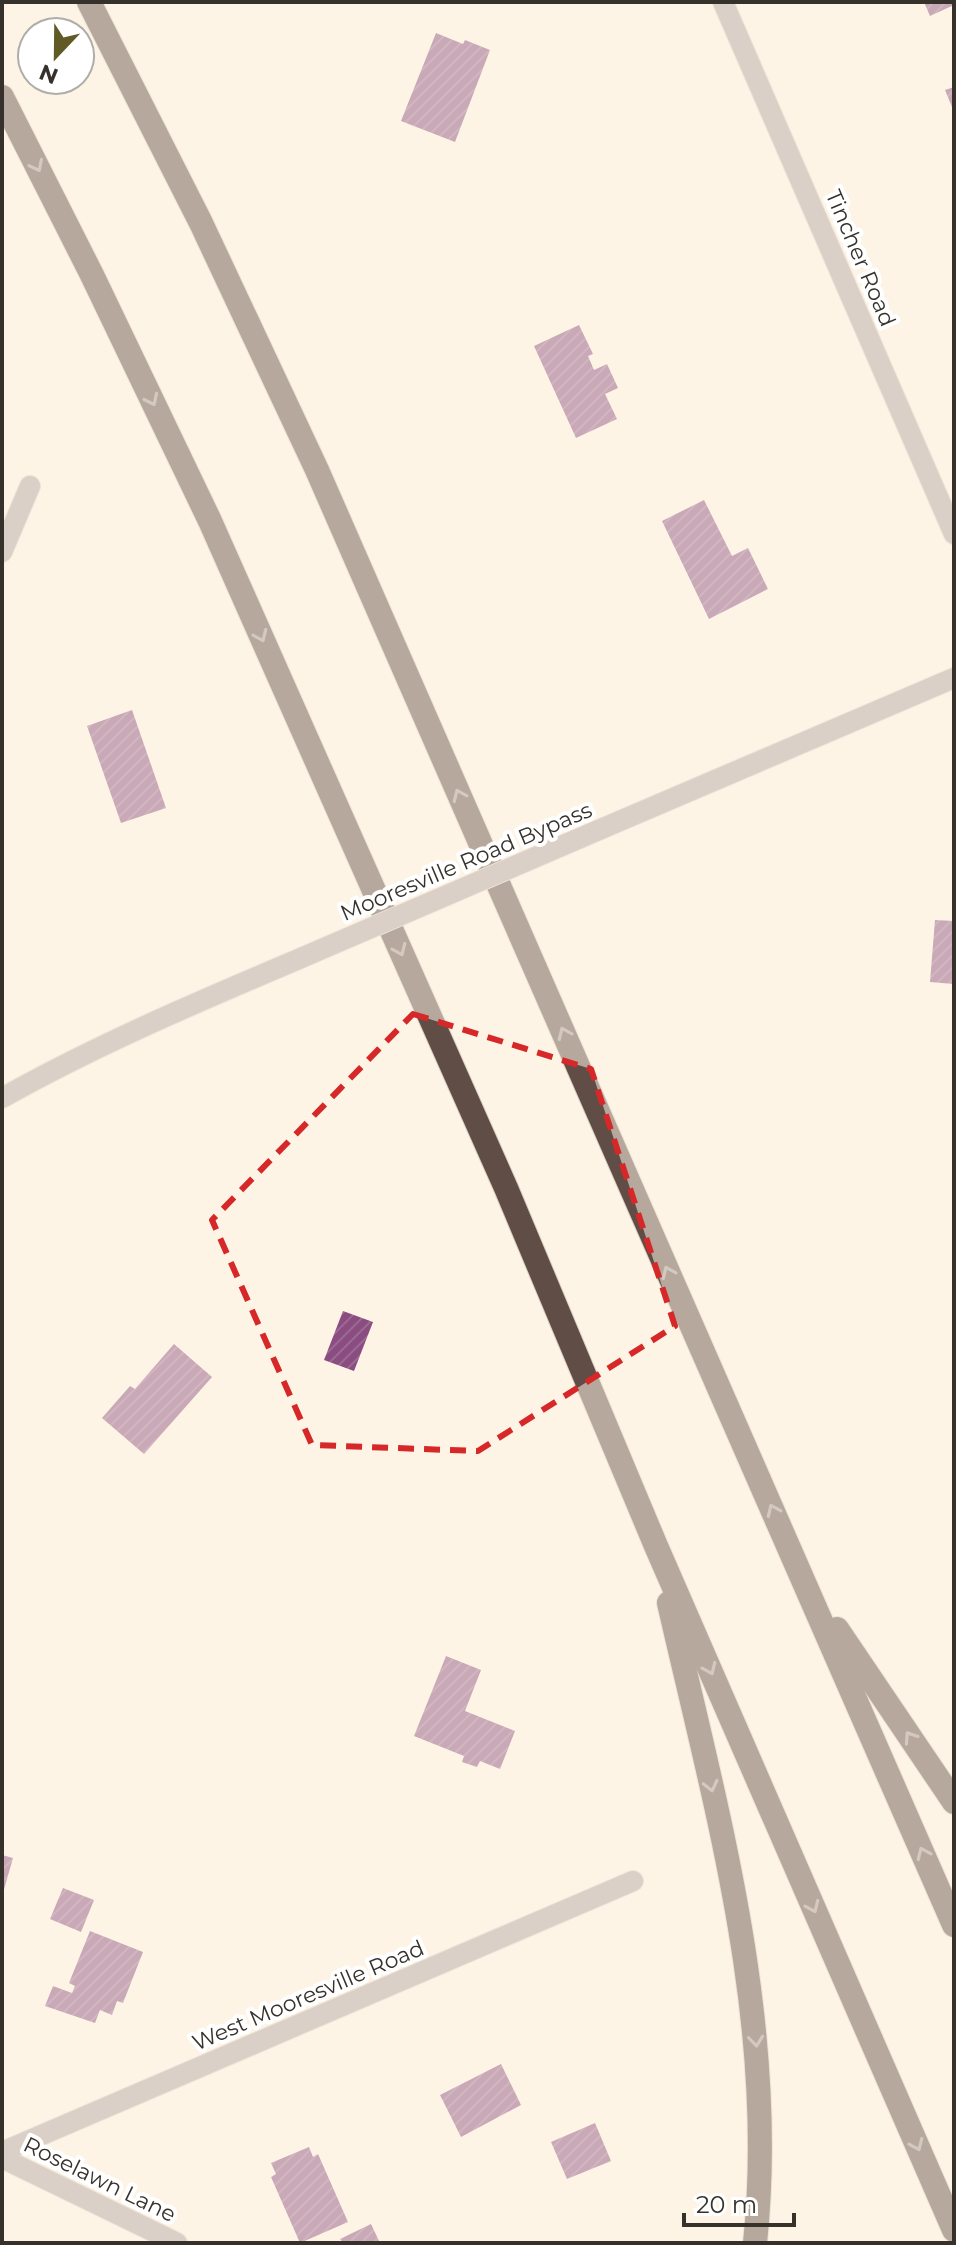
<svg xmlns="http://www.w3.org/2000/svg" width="956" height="2245" font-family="Montserrat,sans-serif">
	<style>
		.building { fill: url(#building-hatch) }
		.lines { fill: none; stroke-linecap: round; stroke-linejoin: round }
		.minor-casing { stroke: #dad1c4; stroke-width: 22 }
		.highway-casing { stroke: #dad1c4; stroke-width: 26 }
		.minor { stroke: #afa5a2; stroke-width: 20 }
		.highway { stroke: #5f4d46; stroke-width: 24 }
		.minor-bridge-casing { stroke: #dad1c4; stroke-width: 22; stroke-linecap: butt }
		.minor-bridge { stroke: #afa5a2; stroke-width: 20 }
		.oneway { stroke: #9f9490 }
		.marked { fill: none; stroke: #d62828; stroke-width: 6; stroke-dasharray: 16 10; stroke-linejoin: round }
		.labels { text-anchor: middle; stroke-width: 8; stroke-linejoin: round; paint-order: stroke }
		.street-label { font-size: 22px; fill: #36322b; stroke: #fff }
	</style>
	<defs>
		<pattern id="building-hatch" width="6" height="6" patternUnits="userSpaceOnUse" patternTransform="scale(2)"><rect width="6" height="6" fill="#8b4c81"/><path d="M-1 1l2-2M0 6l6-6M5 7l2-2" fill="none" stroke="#996a90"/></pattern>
	</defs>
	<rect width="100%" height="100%" fill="#fef4e6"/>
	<g class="building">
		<polygon points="924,2 954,2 954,5 930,16"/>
		<polygon points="436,33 463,44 465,40 490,50 455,142 401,121"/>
		<polygon points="954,87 954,112 945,90"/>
		<polygon points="579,325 593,354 588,356 594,370 607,364 618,388 605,394 617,419 576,438 534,346"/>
		<polygon points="704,500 732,556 748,548 768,589 709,619 662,521"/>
		<polygon points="132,710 166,808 121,823 87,726"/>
		<polygon points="935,920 954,921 954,984 930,982"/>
		<polygon points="343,1311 373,1322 354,1371 324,1360"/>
		<polygon points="174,1344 212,1377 144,1454 102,1418 130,1386 135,1389"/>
		<polygon points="446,1656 481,1670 465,1711 515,1731 500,1769 480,1761 477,1767 462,1762 464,1756 414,1736"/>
		<polygon points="2,1855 13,1858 3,1893 2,1893"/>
		<polygon points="63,1888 94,1900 81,1932 50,1919"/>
		<polygon points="90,1931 143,1952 123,2003 117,2001 112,2015 100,2010 95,2023 45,2006 53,1986 72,1993 75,1986 69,1983"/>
		<polygon points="501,2064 521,2105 461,2137 440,2095"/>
		<polygon points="595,2123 611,2161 567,2179 551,2142"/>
		<polygon points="309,2147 313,2157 318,2154 348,2222 300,2243 271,2177 276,2174 271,2163"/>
		<polygon points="371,2224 380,2243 343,2243 340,2239"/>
	</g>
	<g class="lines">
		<g class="minor-casing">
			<g id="minor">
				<polyline points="723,2 954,534"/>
				<polyline points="2,552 30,486"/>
				<polyline points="601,829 954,678"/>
				<path d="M 2,1098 C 98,1044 200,1001 301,958"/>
				<polyline points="2,2152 633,1881"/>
				<polyline points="2,2158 177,2243"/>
			</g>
		</g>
		<g class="highway-casing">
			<g id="highway">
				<polyline points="89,2 201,223 317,470 954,1925"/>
				<polyline points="2,97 92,275 210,521 506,1188 656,1546 954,2230"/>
				<path d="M 669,1603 C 717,1813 778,2025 755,2243"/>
				<polyline points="837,1629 954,1802"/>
			</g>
		</g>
		<use href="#minor" class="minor"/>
		<use href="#highway" class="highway"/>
		<g class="minor-bridge-casing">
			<polyline id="minor-bridge" points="301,958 601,829"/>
		</g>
		<use href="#minor-bridge" class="minor-bridge"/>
	</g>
	<defs><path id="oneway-chevron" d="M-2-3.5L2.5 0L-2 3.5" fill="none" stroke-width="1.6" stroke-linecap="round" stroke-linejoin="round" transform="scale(2)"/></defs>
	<g class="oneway">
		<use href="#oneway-chevron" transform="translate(37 166) rotate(63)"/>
		<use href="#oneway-chevron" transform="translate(152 400) rotate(64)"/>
		<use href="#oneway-chevron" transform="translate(261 636) rotate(66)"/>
		<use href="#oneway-chevron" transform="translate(459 795) rotate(-114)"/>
		<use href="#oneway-chevron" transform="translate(400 950) rotate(66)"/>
		<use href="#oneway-chevron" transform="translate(564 1033) rotate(-114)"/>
		<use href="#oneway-chevron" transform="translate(668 1272) rotate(-114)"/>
		<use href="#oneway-chevron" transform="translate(773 1510) rotate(-114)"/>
		<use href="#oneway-chevron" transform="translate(710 1669) rotate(66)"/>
		<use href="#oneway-chevron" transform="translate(910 1737) rotate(-124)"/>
		<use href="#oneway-chevron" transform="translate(711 1786) rotate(77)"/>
		<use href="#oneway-chevron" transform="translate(923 1853) rotate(-114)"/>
		<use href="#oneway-chevron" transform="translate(813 1907) rotate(66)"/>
		<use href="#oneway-chevron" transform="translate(756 2041) rotate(84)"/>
		<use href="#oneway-chevron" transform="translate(917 2145) rotate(66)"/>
	</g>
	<path d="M0 0H956V2245H0ZM 413,1014 L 591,1069 L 675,1326 L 478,1451 L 312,1445 L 212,1220 Z" fill="#fef4e6" fill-opacity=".55" fill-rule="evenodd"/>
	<path class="marked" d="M 413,1014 L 591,1069 L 675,1326 L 478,1451 L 312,1445 L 212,1220 Z"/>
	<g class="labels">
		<g class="street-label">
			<text transform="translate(861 258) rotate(67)" y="8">Tincher Road</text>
			<text transform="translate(466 861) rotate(-23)" y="8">Mooresville Road Bypass</text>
			<text transform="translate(308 1995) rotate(-23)" y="8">West Mooresville Road</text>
			<text transform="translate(100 2179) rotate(26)" y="8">Roselawn Lane</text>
		</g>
	</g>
	<rect width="956" height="2245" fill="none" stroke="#36322b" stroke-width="8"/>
	<g transform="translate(56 56) rotate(202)"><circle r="38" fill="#ffffff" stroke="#afadaa" stroke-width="2"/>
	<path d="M0-6L14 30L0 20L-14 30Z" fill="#615926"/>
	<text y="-12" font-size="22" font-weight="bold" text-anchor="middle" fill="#36322b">N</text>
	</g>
	<path d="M684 2213v12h110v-12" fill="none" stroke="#36322b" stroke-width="4"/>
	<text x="696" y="2213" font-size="24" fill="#36322b" stroke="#ffffff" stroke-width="6" paint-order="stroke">20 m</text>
</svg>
